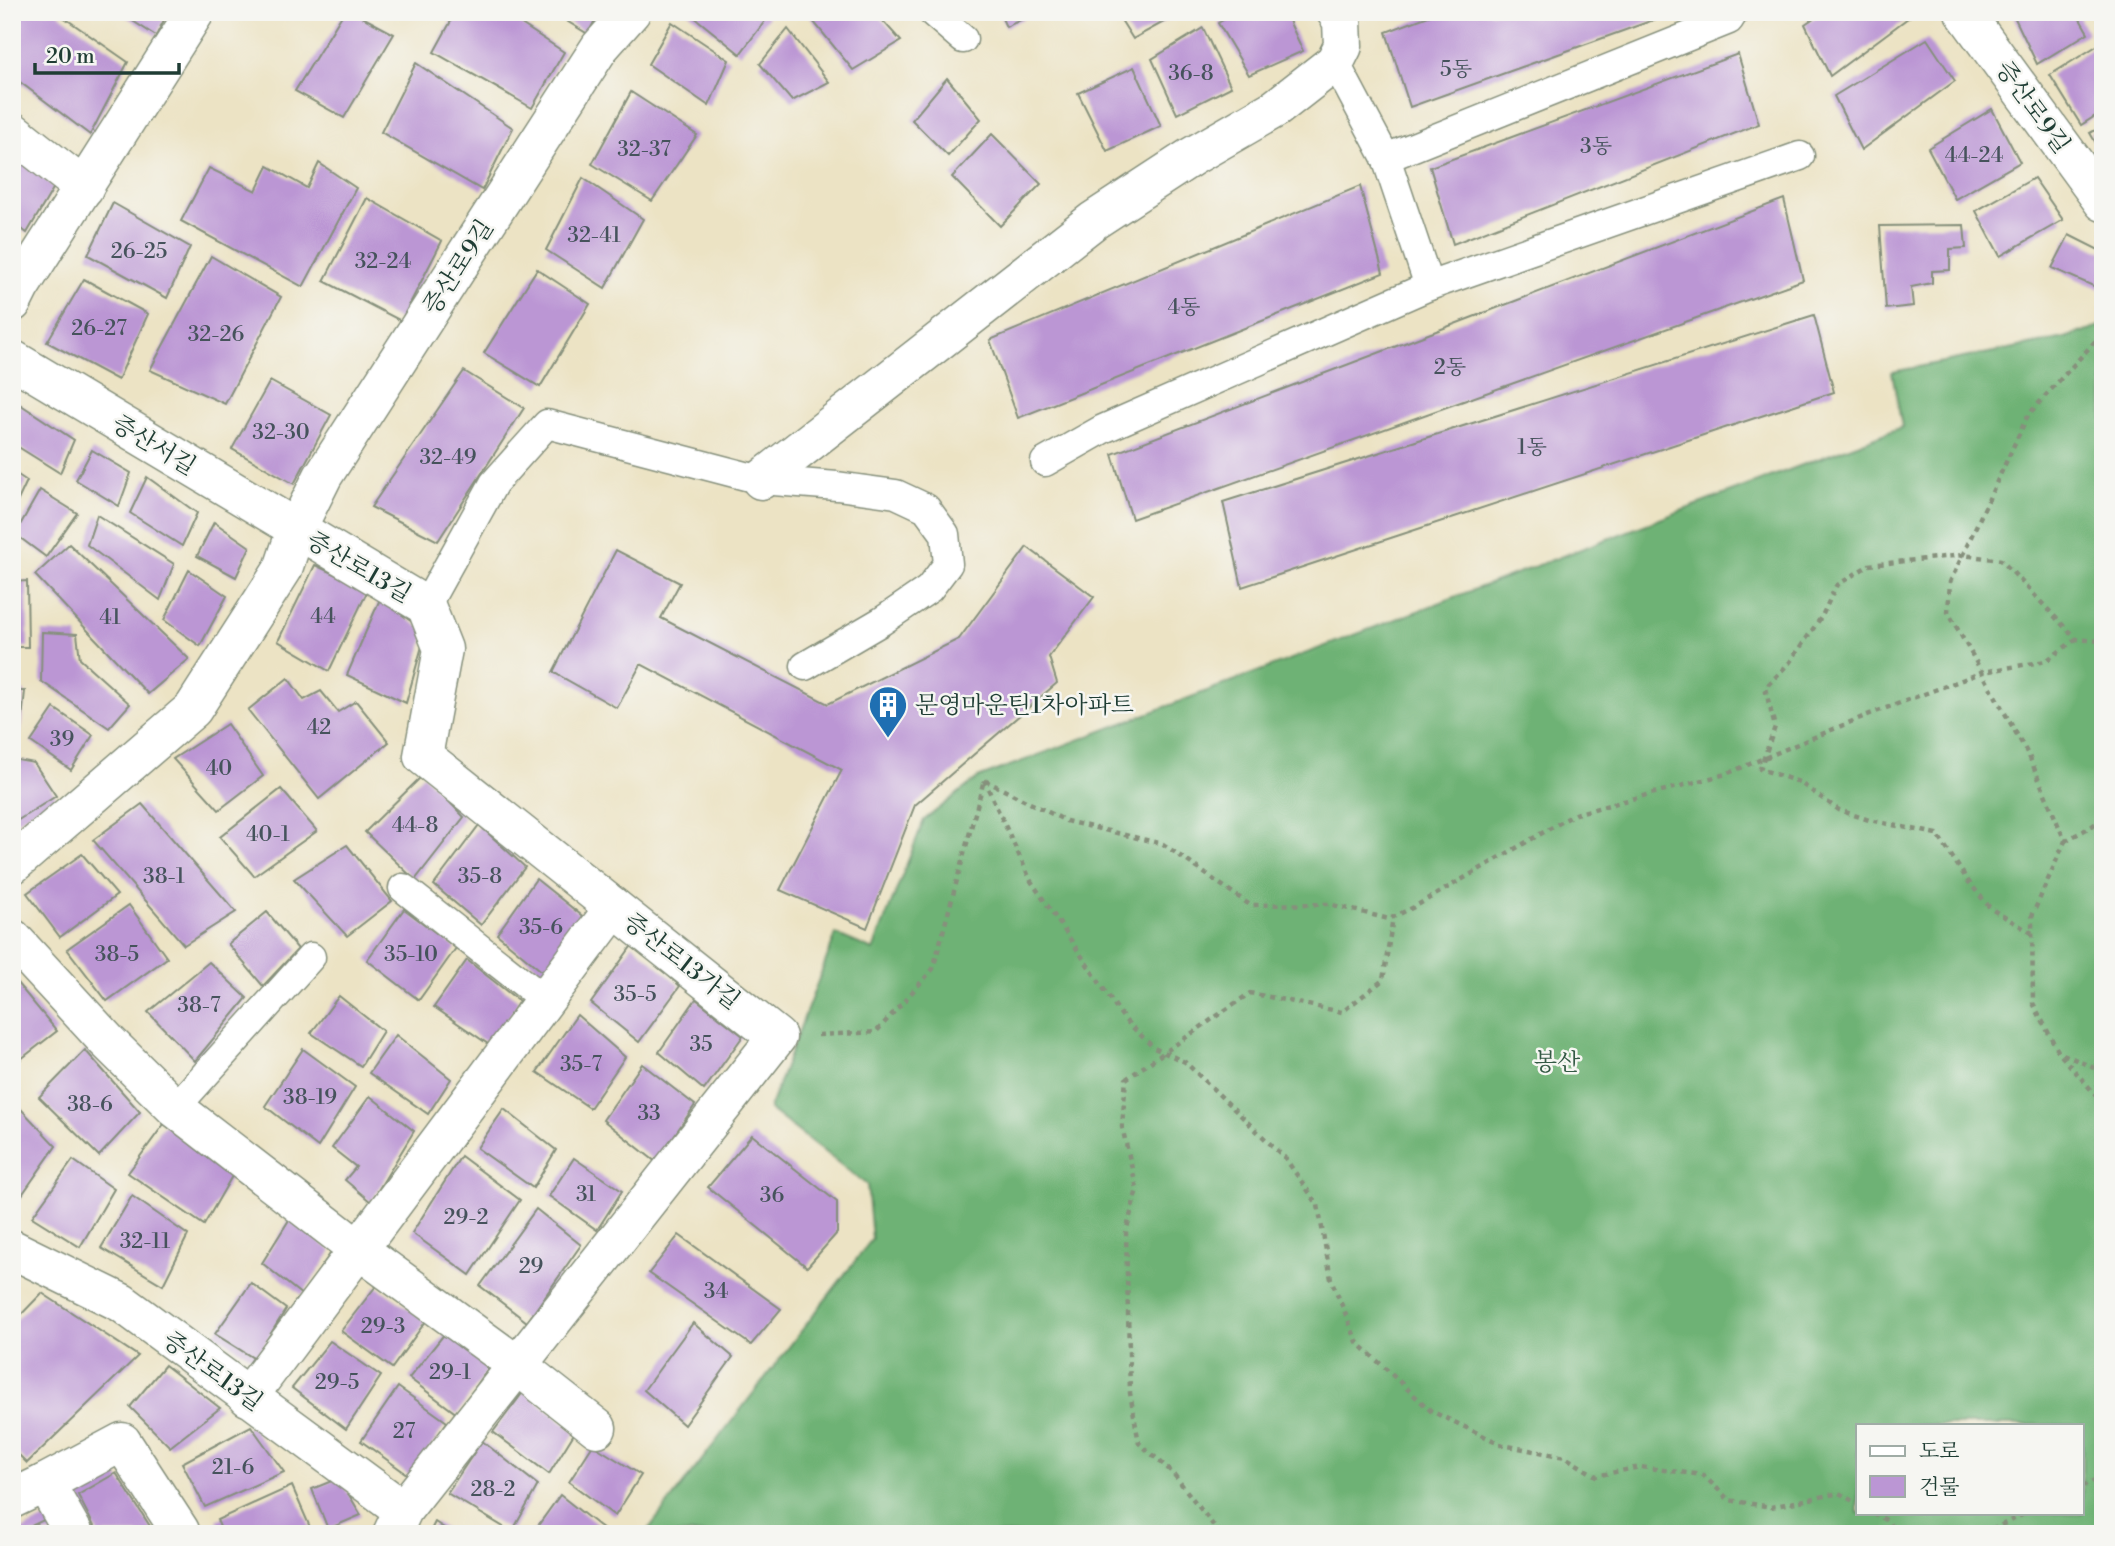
<svg xmlns="http://www.w3.org/2000/svg" width="2115" height="1546" font-family="'Libre Bodoni','Noto Serif KR',serif">
	<style>
		.forest { fill: #6eb274; stroke: #467854; stroke-width: 2; fill-rule: evenodd }
		.building { fill: #bb96d4 }
		.lines { fill: none; stroke-linecap: round; stroke-linejoin: round }
		.lane-casing { stroke: #86907c; stroke-width: 31 }
		.street-casing { stroke: #86907c; stroke-width: 41 }
		.path { stroke: #86907c; stroke-width: 4.5; stroke-dasharray: 5 5; stroke-linecap: butt }
		.lane { stroke: #fff; stroke-width: 28 }
		.street { stroke: #fff; stroke-width: 38 }
		.labels { text-anchor: middle; stroke-width: 5; stroke-linejoin: round; paint-order: stroke }
		.number-label { font-size: 21px; fill: #46535c }
		.street-label { font-size: 24px; fill: #1f3d34; stroke: #f6f6f2 }
		.poi-label { font-size: 24px; fill: #1f3d34; stroke: #f6f6f2; text-anchor: start }
		.park-label { font-size: 24px; fill: #345a45; stroke: #f6f6f2 }
	</style>
	<rect width="100%" height="100%" fill="#f6f6f2"/>
	<filter id="ink" filterUnits="userSpaceOnUse"><feTurbulence type="fractalNoise" baseFrequency=".0143" numOctaves="2"/><feDisplacementMap in="SourceGraphic" scale="14" xChannelSelector="R" yChannelSelector="G"/><feConvolveMatrix kernelMatrix="1 2 1 2 8 2 1 2 1" color-interpolation-filters="sRGB"/></filter>
	<filter id="wash" filterUnits="userSpaceOnUse"><feTurbulence type="fractalNoise" baseFrequency=".00686" numOctaves="4" result="noise"/><feDisplacementMap in="SourceGraphic" scale="28" xChannelSelector="R" yChannelSelector="G"/><feGaussianBlur stdDeviation="1.57" result="paint"/><feColorMatrix in="noise" values="0 0 0 0 0 0 0 0 0 0 0 0 0 0 0 0 0 1.4 0 .05"/><feComposite in="paint" operator="in"/></filter>
	<g filter="url(#wash)">
		<rect width="100%" height="100%" fill="#ece3c4"/>
		<path class="forest" d="M 2103,325 L 2103,1534 L 645,1534 L 872,1239 L 867,1185 L 769,1109 L 836,934 L 873,950 L 924,820 L 978,778 L 1902,427 L 1892,372 L 2065,338 ZM 1858,1425 L 2082,1425 L 2082,1513 L 1858,1513 Z"/>
		<g id="blocks">
			<g class="building">
				<polygon points="12,12 56,12 128,62 90,135 12,76"/>
				<polygon points="119,12 168,12 156,36"/>
				<polygon points="344,12 353,12 394,34 344,118 295,91"/>
				<polygon points="456,12 503,12 564,52 532,108 434,52"/>
				<polygon points="552,12 599,12 588,34"/>
				<polygon points="688,12 762,12 768,17 740,54"/>
				<polygon points="813,12 875,12 901,41 853,70 809,16"/>
				<polygon points="999,12 1037,12 1006,27"/>
				<polygon points="1116,12 1182,12 1133,39"/>
				<polygon points="1237,12 1285,12 1303,51 1249,75 1218,23"/>
				<polygon points="1439,12 1673,12 1673,13 1410,107 1386,32"/>
				<polygon points="1823,12 1916,12 1830,76 1805,24"/>
				<polygon points="2012,12 2076,12 2088,33 2037,64"/>
				<polygon points="672,22 729,60 709,106 648,64"/>
				<polygon points="1203,28 1231,87 1177,114 1152,59"/>
				<polygon points="788,29 829,82 792,101 760,64"/>
				<polygon points="1927,39 1955,81 1861,150 1834,96"/>
				<polygon points="2103,42 2103,111 2081,125 2050,75"/>
				<polygon points="1738,54 1759,124 1453,244 1430,167"/>
				<polygon points="416,63 513,128 482,190 381,132"/>
				<polygon points="1134,67 1161,126 1107,151 1078,93"/>
				<polygon points="947,78 981,119 948,156 912,120"/>
				<polygon points="631,92 697,135 652,201 592,164"/>
				<polygon points="1992,109 2020,162 1955,199 1928,148"/>
				<polygon points="2103,126 2103,155 2090,133"/>
				<polygon points="992,134 1041,184 1000,226 952,177"/>
				<polygon points="12,154 54,187 27,233 12,222"/>
				<polygon points="319,163 356,188 303,287 181,221 209,168 256,191 268,166 307,188"/>
				<polygon points="583,178 643,219 605,288 546,250"/>
				<polygon points="2034,178 2063,220 2000,256 1976,211"/>
				<polygon points="1360,186 1383,273 1018,418 990,340"/>
				<polygon points="367,198 442,241 401,321 324,281"/>
				<polygon points="1784,199 1803,280 1132,519 1112,454"/>
				<polygon points="113,203 190,247 167,298 88,255"/>
				<polygon points="1964,225 1966,248 1950,249 1950,270 1932,271 1932,283 1911,287 1913,306 1886,309 1880,226"/>
				<polygon points="2069,235 2103,252 2103,283 2100,289 2052,268"/>
				<polygon points="12,240 21,247 12,263"/>
				<polygon points="211,256 281,297 225,404 150,370"/>
				<polygon points="537,269 590,304 540,387 484,353"/>
				<polygon points="84,279 148,314 118,380 47,342"/>
				<polygon points="1814,315 1834,392 1242,587 1223,502"/>
				<polygon points="464,371 524,408 438,541 371,507"/>
				<polygon points="270,381 331,415 294,484 232,449"/>
				<polygon points="12,399 74,440 60,473 12,443"/>
				<polygon points="92,450 131,473 119,506 76,480"/>
				<polygon points="12,471 27,481 12,513"/>
				<polygon points="147,477 197,513 182,546 130,513"/>
				<polygon points="40,490 77,513 46,557 15,534"/>
				<polygon points="97,515 174,564 160,600 87,545"/>
				<polygon points="214,522 250,547 236,577 197,556"/>
				<polygon points="69,544 189,659 148,694 35,575"/>
				<polygon points="1027,547 1094,597 1049,657 1057,683 915,805 867,928 780,890 842,770 641,664 617,708 553,672 616,550 680,583 661,618 828,704 959,639"/>
				<polygon points="315,565 368,590 329,671 278,641"/>
				<polygon points="189,570 227,596 200,646 164,620"/>
				<polygon points="27,581 28,647 12,647 12,582"/>
				<polygon points="380,599 426,632 406,703 347,675"/>
				<polygon points="42,632 77,634 80,659 130,704 109,728 41,681"/>
				<polygon points="288,678 304,700 321,691 338,712 356,701 389,742 319,799 248,710"/>
				<polygon points="12,691 25,691 19,747 12,746"/>
				<polygon points="54,708 93,735 71,770 31,742"/>
				<polygon points="227,724 263,776 219,810 173,759"/>
				<polygon points="12,759 34,763 56,796 12,824"/>
				<polygon points="423,775 464,817 415,880 365,832"/>
				<polygon points="281,789 317,831 254,876 220,837"/>
				<polygon points="142,804 236,912 184,945 93,840"/>
				<polygon points="479,825 525,867 481,925 434,885"/>
				<polygon points="347,845 392,901 347,936 294,879"/>
				<polygon points="82,854 117,895 60,937 27,893"/>
				<polygon points="536,879 586,919 544,973 497,934"/>
				<polygon points="129,905 167,958 107,1001 67,949"/>
				<polygon points="404,909 456,948 419,1000 367,960"/>
				<polygon points="267,912 298,949 263,986 228,944"/>
				<polygon points="633,944 680,986 639,1042 591,1003"/>
				<polygon points="467,960 519,1001 491,1046 434,1007"/>
				<polygon points="209,962 247,998 195,1061 148,1012"/>
				<polygon points="12,977 57,1031 12,1066"/>
				<polygon points="339,996 383,1031 361,1066 311,1033"/>
				<polygon points="696,999 743,1036 704,1090 659,1052"/>
				<polygon points="577,1015 625,1057 590,1108 537,1072"/>
				<polygon points="396,1035 451,1079 428,1114 369,1073"/>
				<polygon points="303,1049 355,1087 318,1147 265,1106"/>
				<polygon points="85,1050 140,1112 99,1156 39,1097"/>
				<polygon points="642,1064 695,1105 656,1162 603,1120"/>
				<polygon points="370,1096 414,1131 371,1202 345,1180 356,1167 332,1148"/>
				<polygon points="20,1108 56,1146 12,1209 12,1117"/>
				<polygon points="504,1109 556,1150 533,1188 477,1148"/>
				<polygon points="164,1124 232,1176 204,1225 128,1173"/>
				<polygon points="752,1135 837,1202 837,1233 807,1267 708,1187"/>
				<polygon points="461,1156 520,1200 470,1275 412,1233"/>
				<polygon points="574,1158 622,1191 597,1230 549,1196"/>
				<polygon points="73,1160 114,1189 80,1247 32,1217"/>
				<polygon points="132,1196 188,1235 163,1285 101,1248"/>
				<polygon points="536,1209 581,1245 527,1322 480,1286"/>
				<polygon points="289,1220 332,1251 302,1295 262,1263"/>
				<polygon points="679,1235 781,1309 751,1345 649,1273"/>
				<polygon points="251,1283 286,1309 255,1359 215,1334"/>
				<polygon points="376,1286 426,1321 392,1368 341,1331"/>
				<polygon points="42,1293 138,1356 27,1463 12,1448 12,1324"/>
				<polygon points="693,1323 733,1357 684,1425 644,1390"/>
				<polygon points="446,1332 490,1366 457,1414 409,1378"/>
				<polygon points="330,1341 381,1376 346,1429 292,1388"/>
				<polygon points="165,1365 220,1408 170,1447 130,1407"/>
				<polygon points="398,1387 447,1422 411,1477 361,1441"/>
				<polygon points="524,1391 575,1432 549,1474 493,1432"/>
				<polygon points="251,1426 284,1472 205,1507 182,1463"/>
				<polygon points="482,1441 538,1485 512,1532 447,1493"/>
				<polygon points="593,1445 641,1475 615,1516 569,1482"/>
				<polygon points="116,1473 155,1534 98,1534 78,1495"/>
				<polygon points="339,1478 361,1515 328,1529 312,1489"/>
				<polygon points="292,1486 313,1534 223,1534 217,1520"/>
				<polygon points="560,1495 609,1534 532,1534"/>
				<polygon points="50,1517 57,1534 14,1534"/>
				<polygon points="435,1522 453,1534 429,1534"/>
			</g>
		</g>
	</g>
	<g filter="url(#ink)">
		<use href="#blocks" fill-opacity="0" stroke="#86907c" stroke-width="2"/>
		<g class="lines">
			<g class="lane-casing">
				<g id="lane">
					<polyline points="932,12 963,39"/>
					<polyline points="1335,62 1386,158 1429,286"/>
					<polyline points="1386,158 1729,20 1734,12"/>
					<polyline points="1045,462 1103,429 1429,286 1800,156"/>
					<polyline points="426,606 494,483 547,424 761,480 837,486 896,494 926,508 945,534 948,564 929,589 882,621 805,666"/>
					<polyline points="403,888 545,1000"/>
					<polyline points="175,1108 311,957"/>
				</g>
			</g>
			<g class="street-casing">
				<g id="street">
					<polyline points="1964,12 2103,202"/>
					<polyline points="12,131 84,188"/>
					<polyline points="12,303 20,287 195,12"/>
					<polyline points="12,359 426,606 443,649 423,756 777,1037 403,1510 392,1534"/>
					<polyline points="761,480 1093,221 1191,157 1276,108 1335,62 1343,46 1342,21 1336,12"/>
					<polyline points="12,865 193,709 283,569 296,530 323,476 600,47 631,12"/>
					<polyline points="12,938 107,1041 175,1108 358,1249 517,1365 597,1428"/>
					<polyline points="12,1249 122,1303 403,1510"/>
					<polyline points="248,1397 614,908"/>
					<polyline points="45,1483 74,1534"/>
					<polyline points="12,1499 45,1483 122,1442 180,1531"/>
				</g>
			</g>
			<g class="path">
				<polyline points="2103,336 2099,337 2028,415 1950,582 1948,612 2029,756 2065,841 2032,916 2033,1003 2059,1053 2103,1103"/>
				<polyline points="984,780 1031,881 1124,1019 1154,1048 1185,1062 1285,1158 1318,1205 1331,1279 1357,1342 1431,1411 1503,1445 1565,1457 1596,1476 1640,1467 1703,1475 1729,1500 1771,1507 1839,1493 1858,1504"/>
				<polyline points="2065,841 2092,826 2103,818"/>
				<polyline points="2032,933 1991,909 1968,881 1937,834 1869,820 1839,810 1799,782 1760,769 1775,727 1765,688 1790,662 1822,616 1836,586 1869,565 1963,555 2001,560 2076,639 2099,641 2103,645"/>
				<polyline points="818,1035 876,1032 933,969 984,780 1066,821 1163,844 1250,905 1329,904 1389,919 1414,907 1575,814 1726,774 1865,716 1983,672 2046,661 2076,639"/>
				<polyline points="2063,1054 2103,1072"/>
				<polyline points="2082,1486 2103,1476"/>
				<polyline points="1873,1513 1888,1521 1895,1534"/>
				<polyline points="1220,1534 1172,1472 1139,1443 1130,1393 1126,1232 1137,1189 1122,1127 1126,1079 1250,993 1342,1012 1383,980 1393,917"/>
				<polyline points="1983,1534 2026,1513"/>
			</g>
			<use href="#lane" class="lane"/>
			<use href="#street" class="street"/>
		</g>
	</g>
	<defs>
		<g id="building-pin" transform="scale(2.0125)"><path d="M0 17L-7.5 6A9.5 9.5 0 1 1 7.5 6Z" fill="#1f6fb2" stroke="#f6f6f2"/><path d="M-4-6H4V6H1V3H-1V6H-4ZM-2.5-4.3h1.7v1.8h-1.7ZM.8-4.3h1.7v1.8H.8ZM-2.5-1h1.7V.8h-1.7ZM.8-1h1.7V.8H.8Z" fill="#fff"/></g>
	</defs>
	<g fill-rule="evenodd">
		<use href="#building-pin" x="888" y="705"/>
	</g>
	<g class="labels">
		<g class="number-label">
			<text x="1456" y="76">5동</text>
			<text x="1191" y="80">36-8</text>
			<text x="1596" y="153">3동</text>
			<text x="644" y="156">32-37</text>
			<text x="1974" y="162">44-24</text>
			<text x="594" y="242">32-41</text>
			<text x="139" y="258">26-25</text>
			<text x="383" y="268">32-24</text>
			<text x="1184" y="314">4동</text>
			<text x="99" y="335">26-27</text>
			<text x="216" y="341">32-26</text>
			<text x="1450" y="374">2동</text>
			<text x="281" y="439">32-30</text>
			<text x="1532" y="454">1동</text>
			<text x="448" y="464">32-49</text>
			<text x="323" y="623">44</text>
			<text x="110" y="624">41</text>
			<text x="319" y="734">42</text>
			<text x="62" y="746">39</text>
			<text x="219" y="775">40</text>
			<text x="415" y="832">44-8</text>
			<text x="268" y="841">40-1</text>
			<text x="164" y="883">38-1</text>
			<text x="480" y="883">35-8</text>
			<text x="541" y="934">35-6</text>
			<text x="117" y="961">38-5</text>
			<text x="411" y="961">35-10</text>
			<text x="635" y="1001">35-5</text>
			<text x="199" y="1012">38-7</text>
			<text x="701" y="1051">35</text>
			<text x="581" y="1071">35-7</text>
			<text x="310" y="1104">38-19</text>
			<text x="90" y="1111">38-6</text>
			<text x="649" y="1120">33</text>
			<text x="586" y="1201">31</text>
			<text x="772" y="1202">36</text>
			<text x="466" y="1224">29-2</text>
			<text x="145" y="1248">32-11</text>
			<text x="531" y="1273">29</text>
			<text x="716" y="1298">34</text>
			<text x="383" y="1333">29-3</text>
			<text x="450" y="1379">29-1</text>
			<text x="337" y="1389">29-5</text>
			<text x="404" y="1438">27</text>
			<text x="233" y="1474">21-6</text>
			<text x="493" y="1496">28-2</text>
		</g>
		<g class="street-label">
			<text transform="translate(2033 107) rotate(54)" y="8">증산로9길</text>
			<text transform="translate(458 267) rotate(-57)" y="8">증산로9길</text>
			<text transform="translate(154 445) rotate(31)" y="8">증산서길</text>
			<text transform="translate(359 567) rotate(30)" y="8">증산로13길</text>
			<text transform="translate(682 961) rotate(38)" y="8">증산로13가길</text>
			<text transform="translate(213 1371) rotate(36)" y="8">증산로13길</text>
		</g>
		<g class="poi-label">
			<text x="915" y="713">문영마운틴1차아파트</text>
		</g>
		<g class="park-label">
			<text x="1557" y="1070">봉산</text>
		</g>
	</g>
	<rect width="2115" height="1546" fill="none" stroke="#f6f6f2" stroke-width="42"/>
	<rect x="1856" y="1424" width="228" height="91" fill="#f6f6f2" stroke="#a0aca6" stroke-width="2"/>
	<rect x="1870" y="1446" width="35" height="10" fill="#ffffff" stroke="#a0aca6" stroke-width="2"/>
	<text x="1919" y="1458" font-size="21" fill="#1f3d34">도로</text>
	<rect x="1870" y="1476" width="35" height="21" fill="#bb96d4" stroke="#a0aca6" stroke-width="2"/>
	<text x="1919" y="1494" font-size="21" fill="#1f3d34">건물</text>
	<path d="M35 63v10h144v-10" fill="none" stroke="#1f3d34" stroke-width="3.5"/>
	<text x="46" y="63" font-size="21" fill="#1f3d34" stroke="#f6f6f2" stroke-width="5" paint-order="stroke">20 m</text>
</svg>
